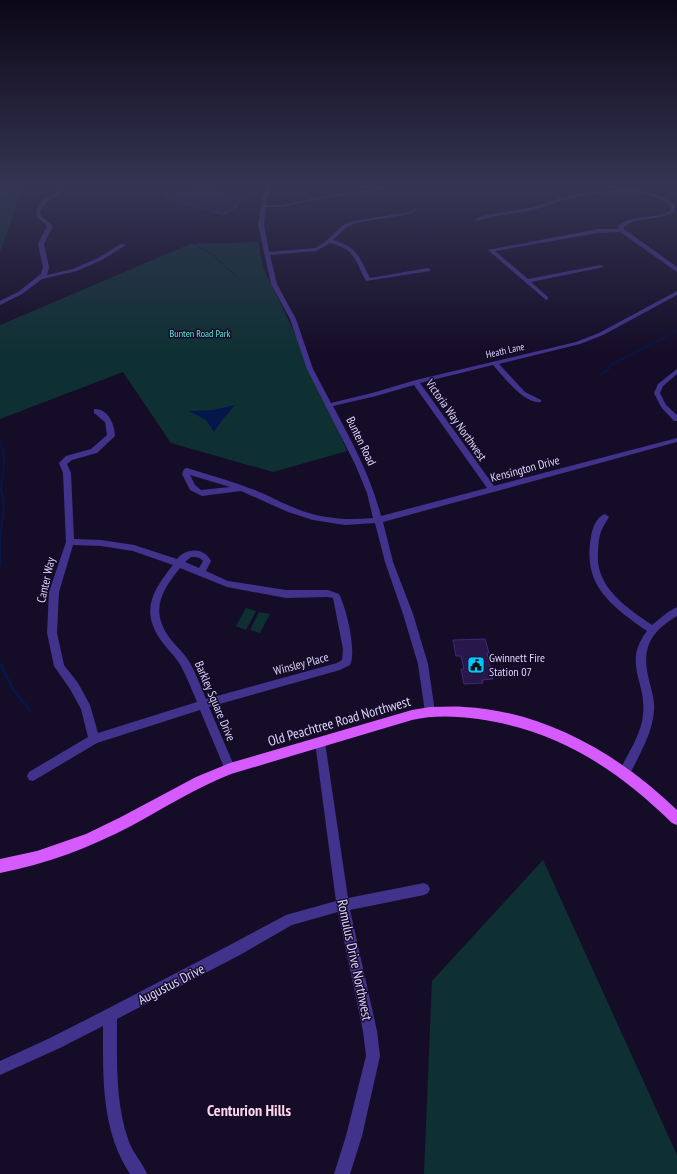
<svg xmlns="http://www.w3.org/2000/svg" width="677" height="1174" font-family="'PT Sans Narrow',sans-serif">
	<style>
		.green { fill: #0f3033 }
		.water { fill: #05164a }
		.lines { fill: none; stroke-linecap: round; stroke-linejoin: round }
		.stream-far3 { stroke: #05164a; stroke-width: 1 }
		.stream-far2 { stroke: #05164a; stroke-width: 1.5 }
		.stream-far1 { stroke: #05164a; stroke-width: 2 }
		.stream { stroke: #05164a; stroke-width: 2.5 }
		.building { fill: #28174b; stroke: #41277a }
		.minor { fill: #41338c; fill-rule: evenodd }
		.major { fill: #d55bff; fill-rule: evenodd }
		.labels { text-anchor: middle; stroke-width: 3; stroke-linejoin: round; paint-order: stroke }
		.far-park-label { font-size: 10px; fill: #53ecd8; stroke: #150d28 }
		.far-street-label { font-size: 10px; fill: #ded4ff; stroke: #150d28 }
		.street-label { font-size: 12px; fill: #ded4ff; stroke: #150d28 }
		.poi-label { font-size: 12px; fill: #ded4ff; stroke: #150d28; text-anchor: start }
		.near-street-label { font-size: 14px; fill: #ded4ff; stroke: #150d28 }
		.near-neighbourhood-label { font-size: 16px; font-weight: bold; fill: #ffd6eb; stroke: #150d28 }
	</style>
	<rect width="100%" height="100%" fill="#150d28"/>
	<g class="green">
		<polygon points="0,188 23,188 0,252"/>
		<polygon points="258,242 263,267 320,386 347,451 273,472 171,443 123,372 0,419 0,325 190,244"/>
		<polygon points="246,608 256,611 246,630 236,626"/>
		<polygon points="259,612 270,614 260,633 250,630"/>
		<polygon points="543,860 677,1155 677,1174 424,1174 432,981"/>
	</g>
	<polygon class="water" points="235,405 223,419 214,432 206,420 189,411 213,410"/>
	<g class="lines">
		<g class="stream-far3">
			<polyline points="25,188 41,193"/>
			<polyline points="0,203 16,188"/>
			<polyline points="57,205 74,208 110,221 146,226 176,234 213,255 236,276"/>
			<polyline points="419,263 412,256 413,249 426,236 435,214 444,201 459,188"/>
		</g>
		<g class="stream-far2">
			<polyline points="600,375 607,371 611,365 677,331"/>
			<polyline points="0,441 3,450"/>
		</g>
		<polyline class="stream-far1" points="0,564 0,538 4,506 1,488 4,464 3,449"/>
		<polyline class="stream" points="0,663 13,689 31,712"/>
	</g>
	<g class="building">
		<polygon points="200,188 204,188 225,194 227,193 245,200 234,206 237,207 223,215 164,197 177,191 189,194"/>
		<polygon points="485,639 489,653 487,653 493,679 482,680 483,683 464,684 461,669 464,669 461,656 456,656 453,640"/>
	</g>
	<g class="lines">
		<g class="minor">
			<polygon points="62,188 67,188 47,202 40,211 41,216 53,226 44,244 49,267 47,275 73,269 98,258 121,244 126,245 102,260 77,271 42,279 22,294 0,305 0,301 18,292 41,274 43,267 38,244 47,226 37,217 36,211 43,200"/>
			<path d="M 267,188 L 271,188 L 267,197 L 266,205 L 283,205 L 314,198 L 381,188 L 391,188 L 314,200 L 283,207 L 266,207 L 264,224 L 269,252 L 315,248 L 325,242 L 343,225 L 353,221 L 409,212 L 415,209 L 417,210 L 410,214 L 356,223 L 347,227 L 333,240 C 358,247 359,257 370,278 L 428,268 L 431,270 L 430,271 L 366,281 C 354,260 357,250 330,243 L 316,251 L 270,255 L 277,284 L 296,319 L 313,369 L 331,403 L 372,393 L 416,380 L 576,342 L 599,333 L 677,291 L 677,295 L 603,335 L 580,344 L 499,364 L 525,392 L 541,400 L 541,402 C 525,405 503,376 493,365 L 420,383 L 494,486 L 677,438 L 677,442 L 383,522 L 393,562 L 413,614 L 428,664 L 435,712 L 434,715 L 430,717 L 426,715 L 425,712 L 418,664 L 403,614 L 385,562 L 375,523 L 345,525 L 313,520 L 288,512 L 241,491 L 202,496 L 190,490 L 182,474 L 184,469 L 187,468 C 210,475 234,482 257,491 C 268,495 279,502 290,506 C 316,518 345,521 373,518 L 367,493 L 355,464 L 307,369 L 290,319 L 271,284 L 258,224 L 263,197 ZM 414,385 L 487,488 L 381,516 C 371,477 352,442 333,406 L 376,396 ZM 190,475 L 230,487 L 201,490 L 195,485 Z"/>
			<path d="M 623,189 C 642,190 661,192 675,206 L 675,212 C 659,221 638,216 624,227 L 624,229 L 677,267 L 677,272 L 620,232 L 598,233 L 495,251 L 528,279 L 601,265 L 604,267 L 531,282 L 548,297 L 548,299 L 546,300 L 488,250 L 598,229 L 618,229 L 619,225 C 634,214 654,220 671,210 L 671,206 C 642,184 597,192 564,200 C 554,203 544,207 534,210 C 515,214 495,215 477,221 L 475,220 L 481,216 L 534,207 L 557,199 L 579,194 Z"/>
			<polygon points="677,369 677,374 663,386 660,393 666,405 677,415 677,421 674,421 661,407 654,393 658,384"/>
			<path d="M 94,409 C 108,408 115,425 115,436 L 97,453 L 72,460 L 67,464 L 71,473 L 74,539 L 101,540 L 134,545 L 177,559 C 186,548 204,547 211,561 L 206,571 L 228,581 L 286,590 L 328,590 L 339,594 C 346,607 357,651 350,665 L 340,670 L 209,707 L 235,768 L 234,772 L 230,773 L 226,772 L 200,710 L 97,743 L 33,781 L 29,780 L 27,776 L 29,772 L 88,737 L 81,709 L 70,689 L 54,666 L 47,633 L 49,592 L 66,542 L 63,473 L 59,463 L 66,456 L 91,449 L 107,435 L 105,422 L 94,413 ZM 73,545 L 101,546 L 133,551 L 173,565 C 154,589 140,609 160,639 C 167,649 177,658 182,668 C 188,679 192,691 197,702 L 98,733 L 90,705 L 78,683 L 64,665 L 57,633 L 59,592 ZM 191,557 C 196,557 200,557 203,561 L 199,568 L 185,562 ZM 180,568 L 227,587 L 286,598 L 328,597 L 333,598 L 343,649 L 342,660 L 337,663 L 206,699 C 201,687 196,674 190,663 C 184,652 173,644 167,634 C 150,608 164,588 180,568 Z"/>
			<path d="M 605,514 L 609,517 C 600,531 599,535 598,552 C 595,587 626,607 652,625 L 668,612 L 677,607 L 677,616 C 650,632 641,649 649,680 C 651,689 655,700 654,710 C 653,733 639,755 629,776 L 625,777 L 621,776 L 619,772 C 628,753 641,735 643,715 C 647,682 622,663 647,631 C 611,606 582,585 591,537 C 592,529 596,517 605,514 Z"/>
			<path d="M 320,737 L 324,739 L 325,742 L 348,898 L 424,883 L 428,885 L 430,889 L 428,893 L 424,895 L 350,910 L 377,1031 L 380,1056 L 362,1136 L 350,1174 L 334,1174 L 346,1136 L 366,1056 L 363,1031 L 338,912 L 292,925 L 238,956 L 117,1019 C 117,1058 115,1101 128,1139 C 132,1152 142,1162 147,1174 L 130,1174 C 101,1130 103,1077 103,1026 L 60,1048 L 0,1075 L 0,1061 L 50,1038 L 105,1010 L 228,946 L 286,915 L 336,901 L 315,742 L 316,739 Z"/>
		</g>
		<path class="major" d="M 430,707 C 441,707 453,706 464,707 C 545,711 620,755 677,810 L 677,825 L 672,823 C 617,769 557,730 478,719 C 457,716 433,715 412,720 L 231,774 C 196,788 164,808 131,826 C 89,848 46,864 0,873 L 0,859 L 37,851 L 86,834 L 121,817 L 196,777 L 230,763 L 412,710 Z"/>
	</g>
	<linearGradient id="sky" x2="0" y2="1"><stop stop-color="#0c0716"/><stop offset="0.53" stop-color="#353553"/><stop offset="1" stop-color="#353553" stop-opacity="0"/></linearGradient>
	<rect width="677" height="352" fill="url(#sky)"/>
	<defs>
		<g id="civic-square" transform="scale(0.9)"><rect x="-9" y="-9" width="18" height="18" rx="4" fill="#00c7ff" stroke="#150d28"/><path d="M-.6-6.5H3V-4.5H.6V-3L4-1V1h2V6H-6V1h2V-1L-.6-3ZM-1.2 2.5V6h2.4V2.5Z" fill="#111"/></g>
	</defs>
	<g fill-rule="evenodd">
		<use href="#civic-square" x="476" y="665"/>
	</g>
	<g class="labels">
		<g class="far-park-label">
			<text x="200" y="337">Bunten Road Park</text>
		</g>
		<g class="far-street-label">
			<text transform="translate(505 350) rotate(-13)" y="4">Heath Lane</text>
		</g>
		<g class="street-label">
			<text transform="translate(456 420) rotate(55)" y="4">Victoria Way Northwest</text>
			<text transform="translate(361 441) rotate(64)" y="4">Bunten Road</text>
			<text transform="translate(525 469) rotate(-15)" y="4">Kensington Drive</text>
			<text transform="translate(46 580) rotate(-77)" y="4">Canter Way</text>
			<text transform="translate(301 664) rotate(-15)" y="4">Winsley Place</text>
			<text transform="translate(215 701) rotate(67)" y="4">Barkley Square Drive</text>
		</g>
		<g class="poi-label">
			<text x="489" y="662">Gwinnett Fire<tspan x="489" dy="14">Station 07</tspan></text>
		</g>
		<g class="near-street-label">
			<text transform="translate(339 721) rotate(-16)" y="5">Old Peachtree Road Northwest</text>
			<text transform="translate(355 960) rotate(78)" y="5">Romulus Drive Northwest</text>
			<text transform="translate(171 984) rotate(-27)" y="5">Augustus Drive</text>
		</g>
		<g class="near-neighbourhood-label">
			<text x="249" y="1116">Centurion Hills</text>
		</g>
	</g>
</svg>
